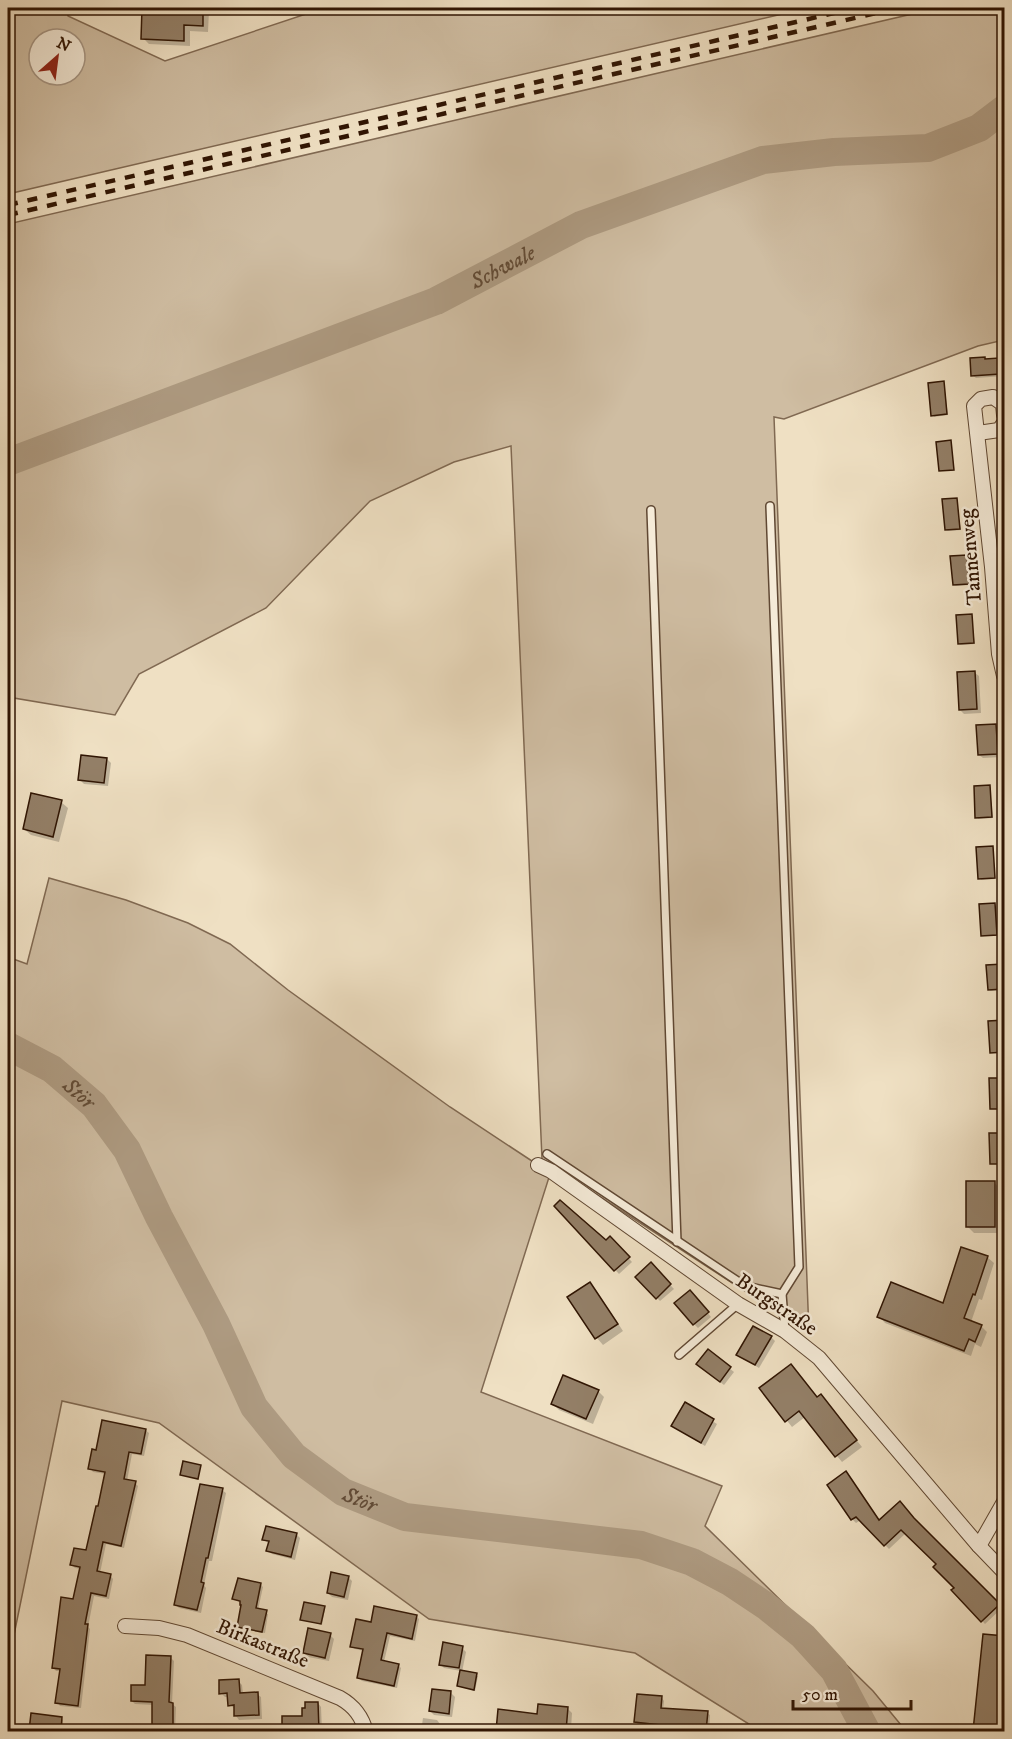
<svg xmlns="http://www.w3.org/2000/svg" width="1012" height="1739" font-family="'IM FELL DW Pica',serif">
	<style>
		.green { fill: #cfbda2; stroke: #806952; stroke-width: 1.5; fill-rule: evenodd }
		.shadow { fill: #0003 }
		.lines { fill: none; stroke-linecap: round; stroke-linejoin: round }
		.stream { stroke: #7c654f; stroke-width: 4.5 }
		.river { stroke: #ae9b82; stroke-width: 28 }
		.building { fill: #937f67; stroke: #301503; stroke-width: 1.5 }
		.lane-casing { stroke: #604833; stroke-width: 10 }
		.street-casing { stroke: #604833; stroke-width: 16 }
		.lane { stroke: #f5ebd8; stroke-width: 7 }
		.street { stroke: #f5ebd8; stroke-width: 14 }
		.rail { stroke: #301503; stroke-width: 4.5; stroke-dasharray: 10 10; stroke-linecap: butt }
		.labels { text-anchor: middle; stroke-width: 5; stroke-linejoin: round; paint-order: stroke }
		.street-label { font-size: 21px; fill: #301503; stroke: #f5ebd8 }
		.water-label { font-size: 22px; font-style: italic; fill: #624b36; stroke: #f5ebd8 }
	</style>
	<rect width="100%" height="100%" fill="#efe0c3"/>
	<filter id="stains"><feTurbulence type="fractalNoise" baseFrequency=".00333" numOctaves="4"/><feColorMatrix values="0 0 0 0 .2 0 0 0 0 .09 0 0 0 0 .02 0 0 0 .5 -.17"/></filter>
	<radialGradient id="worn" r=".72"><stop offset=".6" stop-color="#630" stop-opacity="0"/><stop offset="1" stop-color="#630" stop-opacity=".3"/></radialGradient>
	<g class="green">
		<path d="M 8,8 L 67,8 L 68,16 L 165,61 L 324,8 L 808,8 L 8,194 ZM 39,39 L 75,39 L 75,75 L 39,75 Z"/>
		<polygon points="938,8 1004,8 1004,340 978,346 784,419 774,417 809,1333 542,1159 511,446 454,462 370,501 266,608 139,674 115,715 8,697 8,224"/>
		<polygon points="49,878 126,900 188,923 230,944 288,990 450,1107 538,1165 551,1171 481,1392 722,1486 705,1526 873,1691 906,1731 760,1731 635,1653 429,1619 159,1423 62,1401 8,1664 8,957 27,964"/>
	</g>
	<g class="shadow">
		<polygon points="144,8 206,8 209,10 208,32 190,31 190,46 149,44 143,38"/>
		<polygon points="985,358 987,361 1004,359 1004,376 976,378 972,375"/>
		<polygon points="944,383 948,415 934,417 933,415"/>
		<polygon points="1001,451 1004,451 1004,479 1004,478"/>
		<polygon points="956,499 961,530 948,531 946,530"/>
		<polygon points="966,556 970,585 956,586 954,585"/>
		<polygon points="971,615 975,644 961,645 959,644"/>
		<polygon points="975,673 979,676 981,713 964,714 960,710"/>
		<polygon points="995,726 999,730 1001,757 983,758 979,755"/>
		<polygon points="107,759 111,763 108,786 84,784 80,780"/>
		<polygon points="990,787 993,818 978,819 977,817"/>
		<polygon points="61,802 68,808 59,842 31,835 24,829"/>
		<polygon points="992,848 995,879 981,880 980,878"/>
		<polygon points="995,905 998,936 984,936 982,935"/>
		<polygon points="1002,966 1004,990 991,991 989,990"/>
		<polygon points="994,1182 1000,1189 1001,1233 974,1233 968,1227"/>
		<polygon points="556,1206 606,1242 610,1238 632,1262 619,1274"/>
		<polygon points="987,1257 994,1263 982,1300 979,1299 971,1322 981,1326 987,1332 981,1347 975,1344 971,1356 885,1323 879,1316 944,1305"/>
		<polygon points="651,1265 674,1289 660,1301 637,1277"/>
		<polygon points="590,1284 596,1290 623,1331 603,1345 597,1338 570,1297"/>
		<polygon points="694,1296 711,1317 698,1328 694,1324"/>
		<polygon points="771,1337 775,1341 759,1368 738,1355"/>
		<polygon points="708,1351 734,1372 724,1385 702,1368"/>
		<polygon points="761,1388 817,1399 821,1396 862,1447 842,1462 805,1417 792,1427"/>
		<polygon points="598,1391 604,1397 593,1424 559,1410 553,1404"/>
		<polygon points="685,1404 717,1424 705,1446 673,1426"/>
		<polygon points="145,1430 149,1433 144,1456 132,1454 127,1481 135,1483 138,1486 124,1548 106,1544 100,1573 110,1575 113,1579 109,1599 94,1596 88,1627 90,1629 81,1708 60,1706 57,1702 61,1671 56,1671 53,1667 74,1601 81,1569 75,1568 72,1565 87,1552 106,1474 93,1472 90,1468 97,1451"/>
		<polygon points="850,1477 880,1521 918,1524 1002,1608 985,1624 954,1590 956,1588 938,1564 906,1533 889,1549 861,1520 856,1523 852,1519"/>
		<polygon points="222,1490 226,1493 212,1561 209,1561 204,1585 206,1588 201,1613 179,1608 175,1604"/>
		<polygon points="296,1534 300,1538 295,1560 272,1554 268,1551 270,1544 264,1540"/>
		<polygon points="348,1577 352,1581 348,1600 332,1597 328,1593"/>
		<polygon points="260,1584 263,1587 258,1610 268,1614 265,1633 241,1629 239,1626 242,1603 233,1599"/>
		<polygon points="324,1608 325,1609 322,1625 302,1619"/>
		<polygon points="416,1616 419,1619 415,1641 390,1636 384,1662 398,1665 401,1668 397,1688 362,1681 359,1678 364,1651 355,1649 351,1646"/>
		<polygon points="330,1635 334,1639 329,1661 308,1657 304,1653"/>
		<polygon points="462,1648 466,1652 462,1672 478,1676 475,1691 458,1686 461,1671 444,1668 440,1664"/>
		<polygon points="171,1658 174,1661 172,1704 176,1707 175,1732 153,1732 154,1705 135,1704 132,1701"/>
		<polygon points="238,1681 242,1685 243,1694 257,1694 261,1697 262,1719 239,1720 236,1716 235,1709 230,1705 229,1697 225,1697 221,1693"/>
		<polygon points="451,1693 455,1697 452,1717 434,1715 430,1711"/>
		<polygon points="662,1698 664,1701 663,1710 707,1713 710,1715 709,1732 679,1732 679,1728 638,1724 635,1721"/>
		<polygon points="318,1703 321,1707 322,1732 284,1732 283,1718 304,1717"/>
		<polygon points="567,1708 572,1713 571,1729 595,1732 497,1732 499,1711 539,1715"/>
		<polygon points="32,1715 62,1719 63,1720 62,1732 31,1732"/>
		<polygon points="423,1718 437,1720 440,1724 439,1732 421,1732"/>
	</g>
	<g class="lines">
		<polyline class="stream" points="857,1732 865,1728"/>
		<g class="river">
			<path id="s1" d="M 8,462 L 436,301 L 581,225 L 763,160 L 834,152 L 928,148 L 979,128 L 1004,109"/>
			<path id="s2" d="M 8,1046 L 52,1069 L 94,1105 L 127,1150 L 159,1217 L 216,1324 L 254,1407 L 294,1456 L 343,1492 L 405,1517 L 641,1545 L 692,1562 L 730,1582 L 766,1606 L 803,1636 L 834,1670 L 867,1732"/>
		</g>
	</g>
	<g class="building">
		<polygon points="142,8 203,8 203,26 184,25 184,41 141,39"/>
		<polygon points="985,357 985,359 999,358 1000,374 971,376 970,358"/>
		<polygon points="944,381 947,414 931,416 928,383"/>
		<polygon points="951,440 954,470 939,471 936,442"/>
		<polygon points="957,498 960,529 945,530 942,499"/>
		<polygon points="967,555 969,584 953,585 950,556"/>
		<polygon points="972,614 974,643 958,644 956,615"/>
		<polygon points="975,671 977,709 959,710 957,672"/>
		<polygon points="996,724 998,754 978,755 976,725"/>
		<polygon points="81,755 107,758 104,783 78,780"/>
		<polygon points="990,785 992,817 975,818 974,786"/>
		<polygon points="31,793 62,800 53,837 23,829"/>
		<polygon points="993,846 995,878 978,879 976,847"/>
		<polygon points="995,903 997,935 981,936 979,904"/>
		<polygon points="1003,964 1004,989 988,990 986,965"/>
		<polygon points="1005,1020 1005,1052 990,1053 988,1021"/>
		<polygon points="989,1078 1005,1078 1005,1109 990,1109"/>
		<polygon points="989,1133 1005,1133 1005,1164 990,1164"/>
		<rect x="966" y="1181" width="29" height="46"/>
		<polygon points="560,1200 606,1240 610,1236 630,1257 614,1271 554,1206"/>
		<polygon points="961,1247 988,1256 975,1295 973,1294 964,1318 982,1325 975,1342 969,1339 964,1351 877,1317 891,1282 943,1303"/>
		<polygon points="651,1262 671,1284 656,1299 635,1277"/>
		<polygon points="590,1282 618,1324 595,1339 567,1297"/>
		<polygon points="690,1290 709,1312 693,1325 674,1303"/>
		<polygon points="753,1326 772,1336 755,1365 736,1355"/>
		<polygon points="708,1349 731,1367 720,1382 696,1364"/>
		<polygon points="791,1364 817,1397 821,1394 857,1440 835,1457 799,1411 785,1422 759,1388"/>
		<polygon points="563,1375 599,1390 586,1419 551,1404"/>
		<polygon points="685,1402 714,1419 701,1443 671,1426"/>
		<polygon points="102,1420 146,1429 141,1454 129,1452 124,1479 136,1481 121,1546 103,1542 97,1571 111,1574 106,1596 91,1593 85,1624 88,1624 78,1706 55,1703 60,1669 52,1668 61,1597 73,1599 80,1567 70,1565 74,1548 86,1550 96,1506 98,1506 105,1472 88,1469 92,1449 96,1450"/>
		<polygon points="183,1461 201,1465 198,1479 180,1475"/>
		<polygon points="846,1471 879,1520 900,1501 914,1518 1000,1604 981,1622 951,1590 954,1588 933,1567 936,1564 901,1530 884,1546 856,1517 851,1520 827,1485"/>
		<polygon points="200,1484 223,1488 208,1558 206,1558 201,1582 204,1583 197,1610 174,1605"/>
		<polygon points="266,1526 297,1533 291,1557 266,1551 269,1541 262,1540"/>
		<polygon points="331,1572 349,1576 344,1597 327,1593"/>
		<polygon points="238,1578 261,1583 256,1608 267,1610 262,1632 237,1627 241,1605 240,1605 240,1601 232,1599"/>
		<polygon points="304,1602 325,1606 321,1624 300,1620"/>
		<polygon points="374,1606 417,1615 412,1639 387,1633 381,1660 399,1664 394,1686 357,1678 363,1649 350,1647 356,1619 371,1622"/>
		<polygon points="308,1628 331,1633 325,1658 303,1653"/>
		<polygon points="983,1634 1005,1636 1005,1731 973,1731"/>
		<polygon points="443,1642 463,1646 459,1668 439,1665"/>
		<polygon points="146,1655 171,1656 169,1702 173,1703 173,1727 152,1727 152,1702 131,1701 131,1685 145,1685"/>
		<polygon points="460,1670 477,1673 474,1690 457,1686"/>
		<polygon points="239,1679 240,1693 258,1692 259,1715 234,1716 234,1705 228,1706 227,1693 219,1694 219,1680"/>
		<polygon points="432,1689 451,1691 449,1714 429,1711"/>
		<polygon points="637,1694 662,1696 661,1708 708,1711 706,1731 677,1731 678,1727 634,1722"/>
		<polygon points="305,1702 318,1702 319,1731 282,1731 282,1716 302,1716 302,1708 305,1708"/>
		<polygon points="538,1704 568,1707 566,1731 496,1731 498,1709 537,1714"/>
		<polygon points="31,1713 62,1717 61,1731 29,1731"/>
	</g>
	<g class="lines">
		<g class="lane-casing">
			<g id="lane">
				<polyline points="770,506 799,1267 782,1294"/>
				<polyline points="651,510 677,1242"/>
				<polyline points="547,1154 745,1286 782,1294 785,1331"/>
				<polyline points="679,1355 738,1304"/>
			</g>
		</g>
		<g class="street-casing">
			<g id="street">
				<polyline points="1004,415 1003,404 993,397 981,399 974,406 992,567 999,654 1004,676"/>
				<polyline points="978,433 999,430 1004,423"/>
				<polyline points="538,1165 551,1171 738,1304 785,1331 819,1358 979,1546 1004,1572"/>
				<polyline points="979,1546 1004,1502"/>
				<path d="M 125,1626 L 159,1628 L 187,1635 L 340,1698 C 354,1706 362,1716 366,1732"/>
			</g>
		</g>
		<use href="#lane" class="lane"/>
		<use href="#street" class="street"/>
		<g class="rail">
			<polyline points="8,205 856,8"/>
			<polyline points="8,215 898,8"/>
		</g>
	</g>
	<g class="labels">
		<g class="street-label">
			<text transform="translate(970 557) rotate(-95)" y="7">Tannenweg</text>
			<text transform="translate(777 1304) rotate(34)" y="7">Burgstraße</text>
			<text transform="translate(263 1643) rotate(22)" y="7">Birkastraße</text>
		</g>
		<g class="water-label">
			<text dy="8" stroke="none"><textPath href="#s1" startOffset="532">Schwale</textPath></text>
			<text dy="8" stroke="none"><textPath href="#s2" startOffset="86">Stör</textPath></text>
			<text dy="8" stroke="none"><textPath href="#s2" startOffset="590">Stör</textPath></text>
		</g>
	</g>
	<rect width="1012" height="1739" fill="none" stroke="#efe0c3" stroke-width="30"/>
	<rect x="9" y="9" width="994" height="1721" fill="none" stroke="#301503" stroke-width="3"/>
	<rect x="15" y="15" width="982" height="1709" fill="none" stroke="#301503" stroke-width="1.5"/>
	<g transform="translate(57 57) rotate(28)"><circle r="28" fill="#f5ebd8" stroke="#a69583" stroke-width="1.5"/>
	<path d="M0-4.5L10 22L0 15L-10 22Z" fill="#8f2418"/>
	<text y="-9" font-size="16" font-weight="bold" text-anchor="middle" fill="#301503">N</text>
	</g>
	<path d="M793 1700v9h118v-9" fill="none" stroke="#301503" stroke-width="3"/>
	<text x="802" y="1700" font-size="18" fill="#301503" stroke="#f5ebd8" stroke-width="4.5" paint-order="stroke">50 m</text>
	<rect width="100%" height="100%" filter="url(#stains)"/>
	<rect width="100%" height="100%" fill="url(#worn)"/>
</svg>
